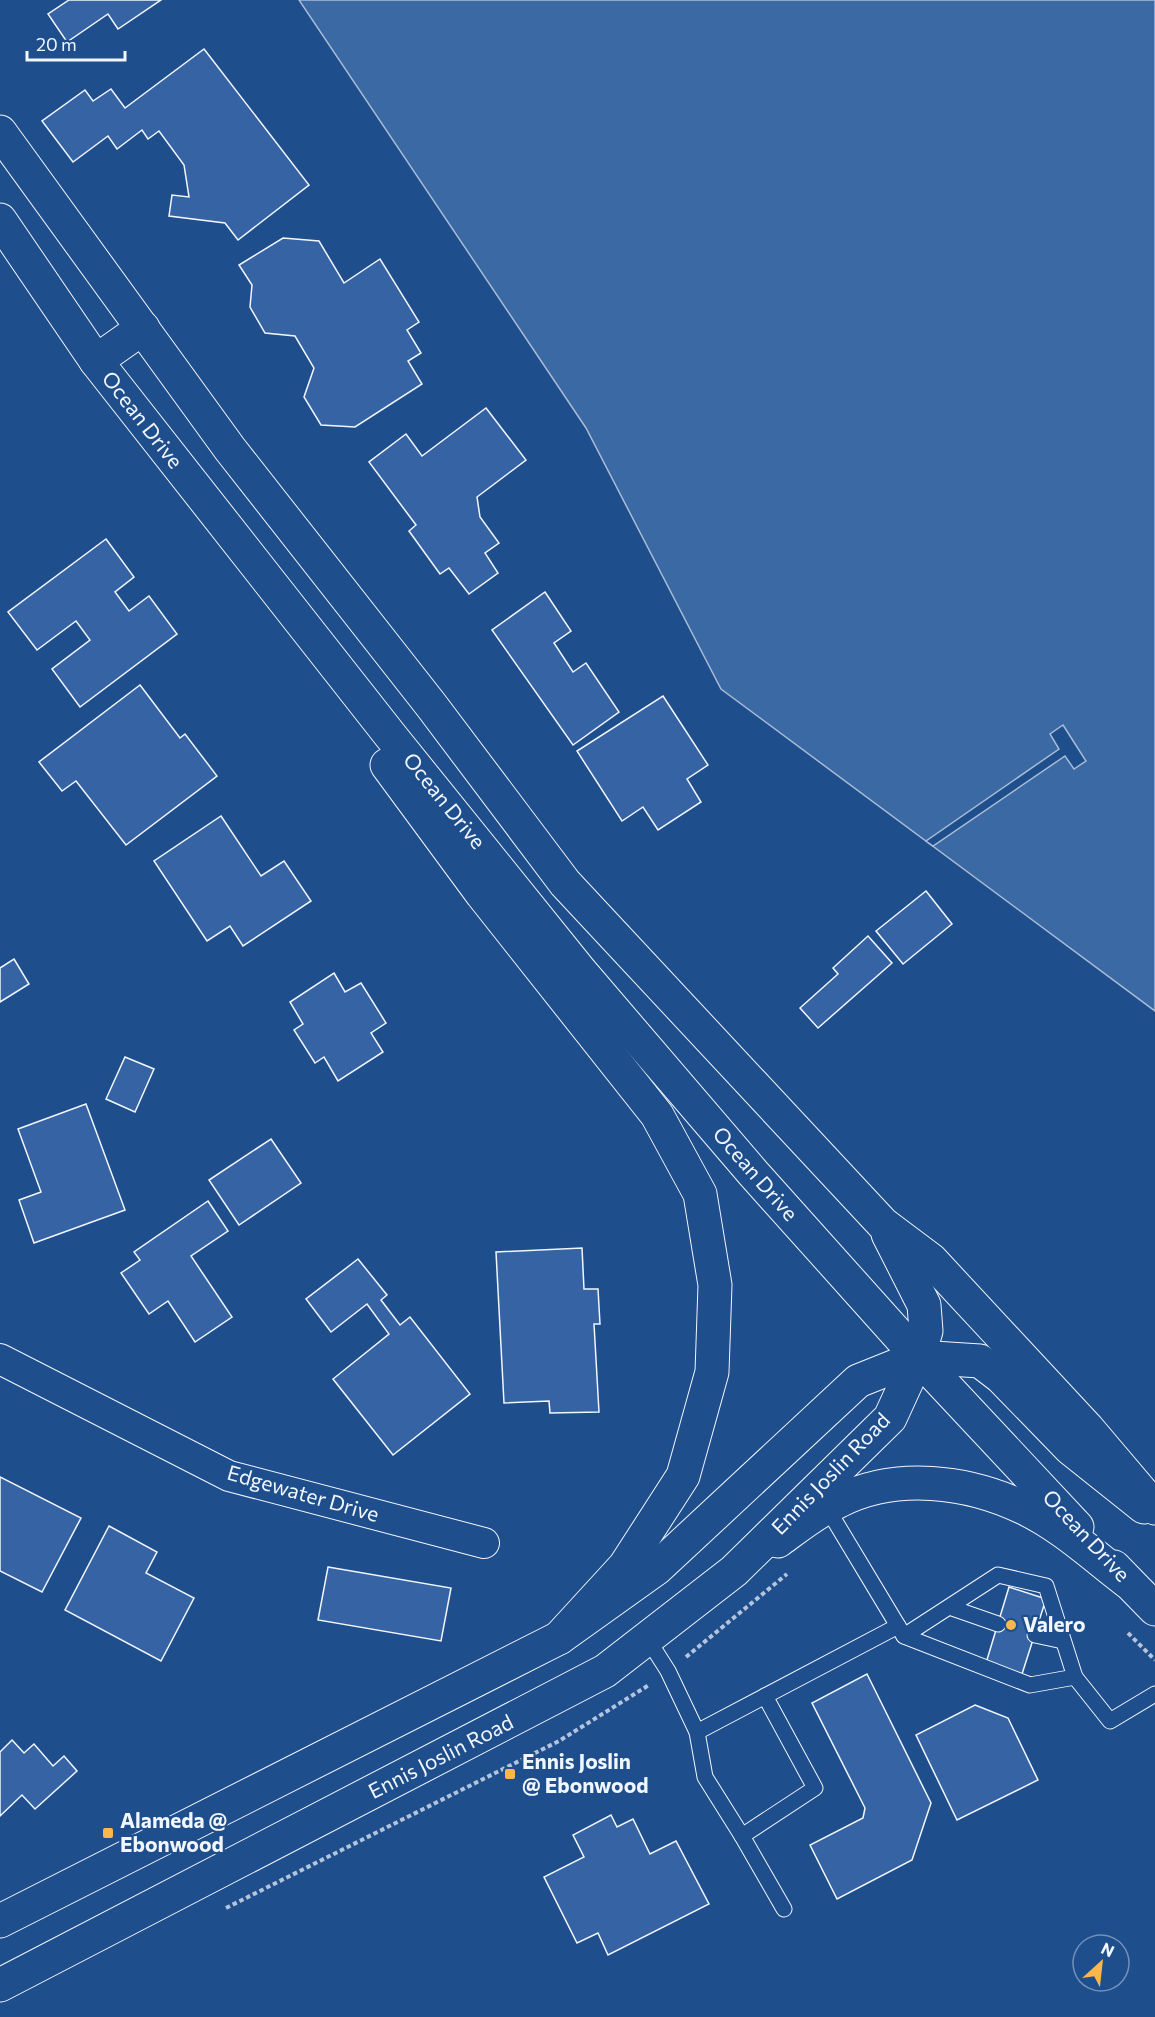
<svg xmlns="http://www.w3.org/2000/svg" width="1155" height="2017" font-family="Commissioner,sans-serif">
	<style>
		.water { fill: #3b69a3; stroke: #a8bbd7; stroke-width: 1.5 }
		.pier { fill: #1f4e8c; stroke: #a8bbd7; stroke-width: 1.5 }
		.building { fill: #3563a3; stroke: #f2f6ff; stroke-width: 1.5 }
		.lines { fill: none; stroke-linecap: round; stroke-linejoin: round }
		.service-casing { stroke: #f2f6ff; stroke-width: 17 }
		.minor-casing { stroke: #f2f6ff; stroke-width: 32 }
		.secondary-casing { stroke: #f2f6ff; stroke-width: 35 }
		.primary-casing { stroke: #f2f6ff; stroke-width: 35 }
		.path { stroke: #b3c4dc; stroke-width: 4; stroke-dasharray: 4.5 3; stroke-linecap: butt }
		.service { stroke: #1f4e8c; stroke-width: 15 }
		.minor { stroke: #1f4e8c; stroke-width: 30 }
		.secondary { stroke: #1f4e8c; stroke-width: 33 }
		.primary { stroke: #1f4e8c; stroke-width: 33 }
		.poi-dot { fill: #ffb74d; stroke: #1f4e8c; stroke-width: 2 }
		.labels { text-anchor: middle; stroke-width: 4.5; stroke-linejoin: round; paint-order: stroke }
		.street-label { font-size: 21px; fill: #f2f6ff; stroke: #1f4e8c }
		.poi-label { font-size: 21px; font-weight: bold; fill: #f2f6ff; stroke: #1f4e8c; text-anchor: start }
	</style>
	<rect width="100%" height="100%" fill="#1f4e8c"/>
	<polygon class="water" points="299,0 1155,0 1155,1011 721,689 586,428"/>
	<polygon class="pier" points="1063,725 1086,761 1074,769 1065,756 933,846 926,841 1059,749 1050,734"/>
	<g class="building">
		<polygon points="69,0 161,0 118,29 108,14 67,42 48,14"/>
		<polygon points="204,49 309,185 238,240 225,223 169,216 172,195 189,197 184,165 159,131 148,139 142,130 117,149 108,136 73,162 42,121 85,90 93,101 111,89 125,108"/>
		<polygon points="283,238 319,241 344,283 380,259 419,322 407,330 421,353 408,361 422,384 355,427 321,425 304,397 314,368 295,336 265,333 250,307 252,285 239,265"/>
		<polygon points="486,408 526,460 477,497 480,517 499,543 485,553 498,573 469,594 449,568 440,574 409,531 416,525 369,462 406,434 422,456"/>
		<polygon points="106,539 134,577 115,592 129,611 149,596 177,634 80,707 52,669 90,640 76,621 37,650 8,612"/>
		<polygon points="545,592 571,631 554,643 573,672 586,663 619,712 573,745 492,630"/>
		<polygon points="140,685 180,738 185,734 217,776 126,845 76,781 62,791 39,762"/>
		<polygon points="663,696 708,765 687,779 701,802 658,830 643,807 622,821 577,751"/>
		<polygon points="221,816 261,876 284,861 311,901 243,946 230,926 207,941 154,861"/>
		<polygon points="926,891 952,924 903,964 876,931"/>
		<polygon points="868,936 892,963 818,1028 800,1008 838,974 833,968"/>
		<polygon points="14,959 29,984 0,1002 0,968"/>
		<polygon points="334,973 345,992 361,983 386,1023 371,1033 383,1052 338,1081 324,1057 315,1063 294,1030 303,1024 290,1002"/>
		<polygon points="125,1057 154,1069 135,1112 106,1099"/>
		<polygon points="86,1104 125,1210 34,1243 19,1200 41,1192 18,1129"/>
		<polygon points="271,1139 301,1183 239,1225 209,1180"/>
		<polygon points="208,1201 228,1231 191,1256 232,1317 195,1342 168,1301 149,1314 121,1273 140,1260 134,1252"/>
		<polygon points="582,1248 584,1289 598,1289 600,1324 594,1324 599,1412 550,1413 549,1401 504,1403 496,1252"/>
		<polygon points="358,1259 387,1295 381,1300 400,1325 410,1317 470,1394 393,1455 333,1379 389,1334 367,1304 331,1332 306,1299"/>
		<polygon points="0,1477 81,1518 42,1592 0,1571"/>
		<polygon points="109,1526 157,1552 146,1573 194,1598 161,1661 65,1610"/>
		<polygon points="328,1567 451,1588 441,1641 318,1620"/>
		<polygon points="1009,1587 1046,1599 1022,1674 986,1663"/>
		<polygon points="867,1674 931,1803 912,1860 837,1899 810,1845 863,1818 865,1808 812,1703"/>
		<polygon points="975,1705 1008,1718 1038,1780 957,1820 916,1735"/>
		<polygon points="12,1740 24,1753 34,1744 53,1766 64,1756 77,1771 35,1809 22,1795 0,1816 0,1752"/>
		<polygon points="611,1815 617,1827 633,1819 650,1854 676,1841 709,1904 608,1955 598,1933 577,1943 544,1877 584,1857 573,1835"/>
	</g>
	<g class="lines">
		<g class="service-casing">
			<g id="service">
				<polyline points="827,1508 904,1636 998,1575 1046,1586 1075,1677 1110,1721 1155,1694"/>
				<polyline points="952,1608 998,1624"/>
				<polyline points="1035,1635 1063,1641"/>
				<polyline points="904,1636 1030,1685 1075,1677"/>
				<polyline points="647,1638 668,1671 697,1732 898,1626"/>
				<polyline points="697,1732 705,1777 742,1836 815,1788 765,1696"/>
				<polyline points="742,1836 784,1909"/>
			</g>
		</g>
		<g class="minor-casing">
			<polyline id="minor" points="0,1359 229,1476 484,1543"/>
		</g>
		<g class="secondary-casing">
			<g id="secondary">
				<polyline points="918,1357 1077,1527"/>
				<polyline points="918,1357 980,1361 1001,1377 1070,1448 1144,1507"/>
				<path d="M 778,1541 C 797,1527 817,1511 839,1501 C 896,1472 968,1481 1024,1508 C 1062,1526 1095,1557 1128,1582"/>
				<polyline points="1114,1567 1155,1609"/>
			</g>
		</g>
		<g class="primary-casing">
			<g id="primary">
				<polyline points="0,132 230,449 431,705 565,883 883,1224 931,1260 1088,1429 1155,1508"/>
				<polyline points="0,220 96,361 390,735 581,972 754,1174 918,1357"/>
				<polyline points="96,361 143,328"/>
				<polyline points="387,765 482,894 657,1115 700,1194 715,1285 712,1372 683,1476 625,1566 559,1638"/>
				<polyline points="0,1921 559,1638 657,1568 858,1381 918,1357"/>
				<polyline points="0,1985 605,1671 734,1571 890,1418 918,1357 926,1331 924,1305 888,1234"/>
			</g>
		</g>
		<g class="path">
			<polyline points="1128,1633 1155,1660"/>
			<polyline points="686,1657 787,1574"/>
			<polyline points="226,1908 559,1741 649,1685"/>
		</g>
		<use href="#service" class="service"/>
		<use href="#minor" class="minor"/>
		<use href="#secondary" class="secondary"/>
		<use href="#primary" class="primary"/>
	</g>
	<g class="poi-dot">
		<circle cx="1011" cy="1625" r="6"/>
		<rect x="504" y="1768" width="12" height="12" rx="3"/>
		<rect x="102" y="1827" width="12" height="12" rx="3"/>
	</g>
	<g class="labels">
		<g class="street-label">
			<text transform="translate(142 420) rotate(52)" y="7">Ocean Drive</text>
			<text transform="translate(444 801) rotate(51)" y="7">Ocean Drive</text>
			<text transform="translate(755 1174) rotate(49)" y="7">Ocean Drive</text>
			<text transform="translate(831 1474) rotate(-46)" y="7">Ennis Joslin Road</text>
			<text transform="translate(303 1494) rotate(16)" y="7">Edgewater Drive</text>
			<text transform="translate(1086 1536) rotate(47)" y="7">Ocean Drive</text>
			<text transform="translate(441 1757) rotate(-27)" y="7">Ennis Joslin Road</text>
		</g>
		<g class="poi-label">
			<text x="1023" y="1632">Valero</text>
			<text x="522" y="1769">Ennis Joslin<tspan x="522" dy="24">@ Ebonwood</tspan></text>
			<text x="120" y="1828">Alameda @<tspan x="120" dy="24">Ebonwood</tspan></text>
		</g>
	</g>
	<g transform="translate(1101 1963) rotate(27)"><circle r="28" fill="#1f4e8c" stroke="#7391ba" stroke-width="1.5"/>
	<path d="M0-4.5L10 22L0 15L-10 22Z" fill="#ffb74d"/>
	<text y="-9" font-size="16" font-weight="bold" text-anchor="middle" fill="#f2f6ff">N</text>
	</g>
	<path d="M27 51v9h98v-9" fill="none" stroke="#f2f6ff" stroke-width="3"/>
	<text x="36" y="51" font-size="18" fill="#f2f6ff" stroke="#1f4e8c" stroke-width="4.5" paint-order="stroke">20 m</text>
</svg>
